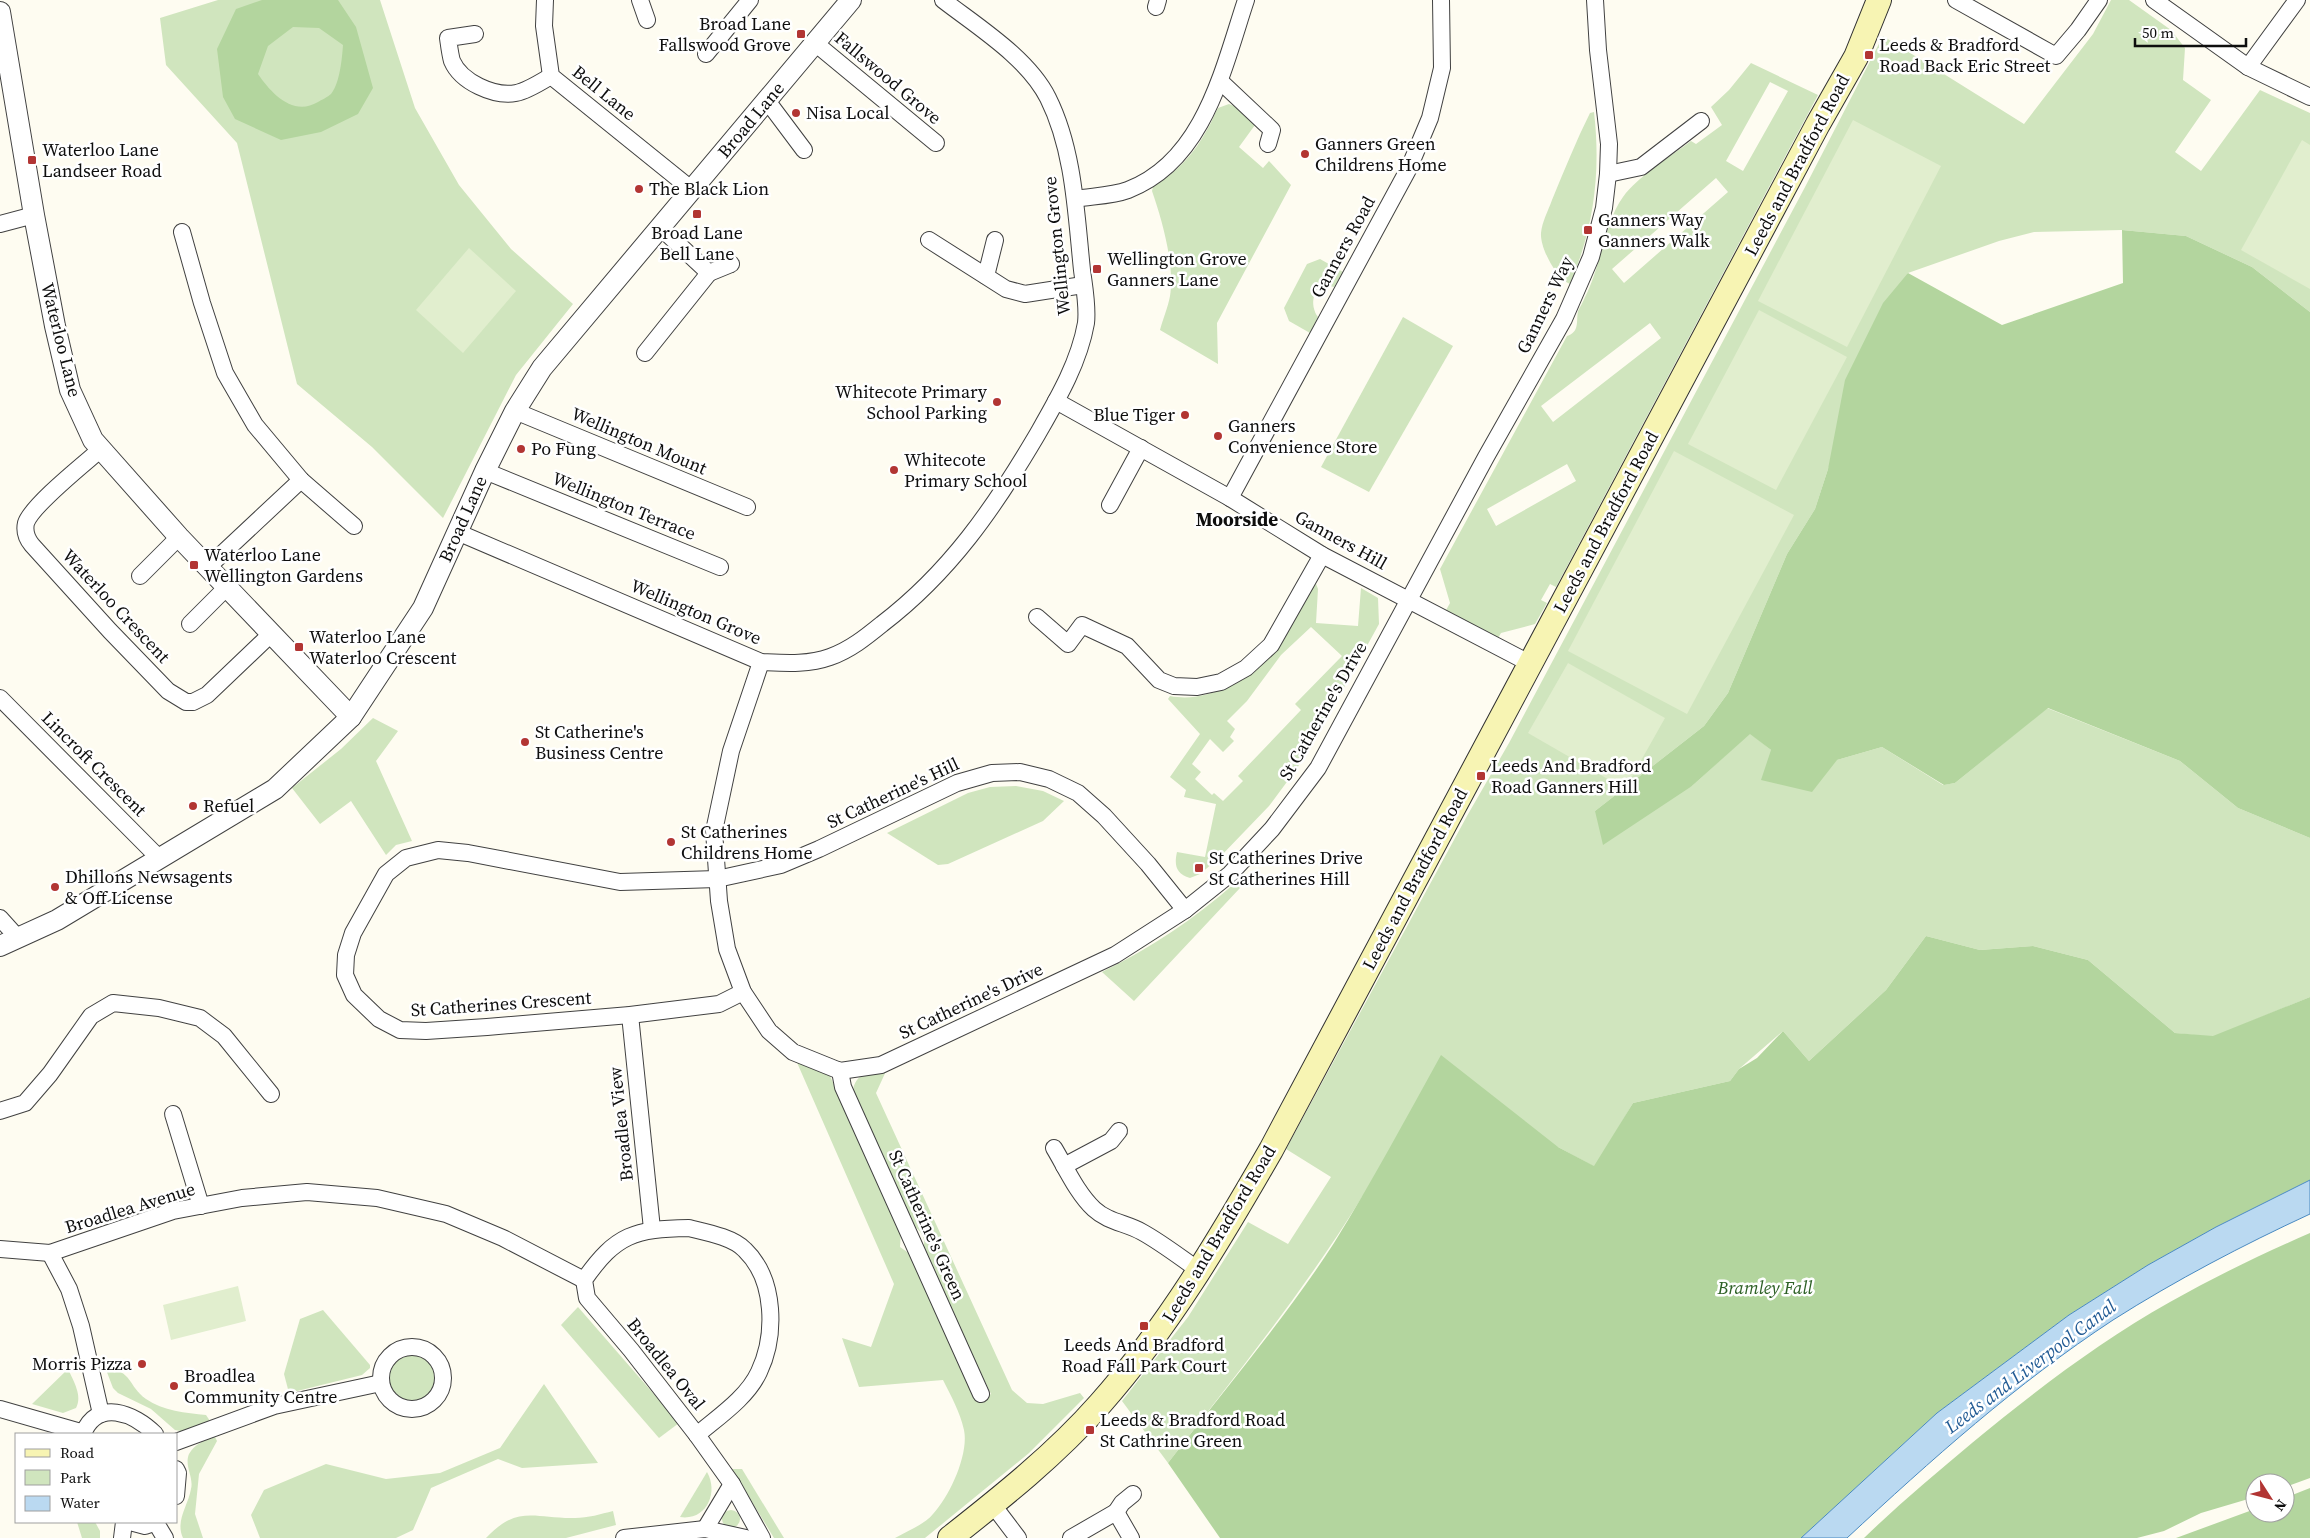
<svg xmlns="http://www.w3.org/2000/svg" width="2310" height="1538" font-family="'Source Serif 4',serif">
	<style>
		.green { fill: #d0e5be; fill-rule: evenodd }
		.forest { fill: #b3d59e; fill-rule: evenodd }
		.pitch { fill: #e1eece }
		.water { fill: #bad9f1; stroke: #4889c1 }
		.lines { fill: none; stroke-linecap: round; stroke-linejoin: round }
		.minor-casing { stroke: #414141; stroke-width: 18 }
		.tertiary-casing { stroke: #414141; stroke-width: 22 }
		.secondary-casing { stroke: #303030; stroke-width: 26 }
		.minor { stroke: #fff; stroke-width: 16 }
		.tertiary { stroke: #fff; stroke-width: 20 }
		.secondary { stroke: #f7f4b3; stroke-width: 24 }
		.poi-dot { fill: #b23533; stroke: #fff; stroke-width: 2 }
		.labels { text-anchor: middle; stroke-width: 5; stroke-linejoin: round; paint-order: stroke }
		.poi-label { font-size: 18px; fill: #0e0e0e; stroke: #fff; text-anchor: start }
		.street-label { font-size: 18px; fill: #0e0e0e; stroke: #fff }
		.park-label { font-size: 18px; font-style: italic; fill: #2d6025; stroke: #fff }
		.neighbourhood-label { font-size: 19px; font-weight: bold; fill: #0e0e0e; stroke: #fff }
		.water-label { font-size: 19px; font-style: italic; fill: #235c95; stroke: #fff }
	</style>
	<rect width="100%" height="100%" fill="#fefcf1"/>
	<g class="green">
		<polygon points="218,0 380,0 415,108 459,185 511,249 573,304 516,375 443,518 372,447 297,384 237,143 166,65 160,18"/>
		<path d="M 2111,0 L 2129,0 L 2171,30 L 2185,48 L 2183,80 L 2211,100 L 2175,152 L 2201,171 L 2260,90 L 2310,113 L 2310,312 L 2252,267 L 2186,236 L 2122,230 L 2034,232 L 1999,241 L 1908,273 L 1828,469 L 1815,509 L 1787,554 L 1728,693 L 1704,726 L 1595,811 L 1692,786 L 1750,733 L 1771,750 L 1837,760 L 1882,747 L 1943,785 L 1955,783 L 2047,708 L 2180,761 L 2238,808 L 2310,838 L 2310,997 L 2213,1037 L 2175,1033 L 2088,960 L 2033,946 L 1980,950 L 1926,936 L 1886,990 L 1809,1061 L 1783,1031 L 1739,1069 L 1730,1081 L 1633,1103 L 1595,1167 L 1558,1147 L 1362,1197 C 1304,1291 1235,1376 1168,1463 L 1122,1401 L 1188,1317 L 1248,1222 L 1288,1244 L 1331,1177 L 1286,1149 L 1467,816 L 1509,743 L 1804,189 L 1883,36 L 2024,124 L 2093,34 Z"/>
		<path d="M 1751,63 L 1818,95 L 1556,587 L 1550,584 L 1541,600 L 1547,603 L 1535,624 L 1501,633 L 1497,640 L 1445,612 L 1450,603 L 1440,569 L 1567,336 C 1580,332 1576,321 1578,311 C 1580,307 1583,302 1585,297 C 1601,267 1604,223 1623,197 C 1638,176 1670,157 1691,141 L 1696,144 L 1722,125 L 1711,107 L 1729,90 ZM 1770,82 L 1788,91 L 1743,171 L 1726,161 ZM 1716,178 L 1728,192 L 1624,283 L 1612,269 ZM 1650,323 L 1661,338 L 1553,422 L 1541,406 ZM 1567,464 L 1576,481 L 1496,526 L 1487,509 Z"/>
		<path d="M 1229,104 L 1234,106 L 1255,125 L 1239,147 L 1263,168 L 1269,161 L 1291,185 L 1217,323 L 1218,364 L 1160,330 C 1163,319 1168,307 1170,296 C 1175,265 1162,220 1152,191 L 1153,187 C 1177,172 1195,153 1208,128 C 1212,122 1214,114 1218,108 Z"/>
		<path d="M 1594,112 C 1601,172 1594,228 1570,284 C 1556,278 1540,248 1541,233 C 1542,222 1548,211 1552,200 C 1564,171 1576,141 1590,113 Z"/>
		<path d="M 1320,259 L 1343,272 L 1334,287 C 1314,281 1308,303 1318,317 L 1310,333 L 1289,321 L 1284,308 L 1307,264 Z"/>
		<polygon points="1403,317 1453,346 1369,492 1321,467"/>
		<path d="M 1315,581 L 1318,589 L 1316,623 L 1358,626 L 1361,588 L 1378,598 L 1379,624 L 1313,744 L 1295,771 L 1269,806 L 1219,858 L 1200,874 L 1190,878 C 1176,874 1174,865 1177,852 L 1205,857 L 1216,804 L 1184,797 L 1186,790 L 1170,777 L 1200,734 L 1168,699 L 1170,696 C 1191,700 1207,695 1226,688 ZM 1311,627 L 1342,656 L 1295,704 L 1301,710 L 1238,776 L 1243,781 L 1223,801 L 1214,793 L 1212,795 L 1195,779 L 1201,772 L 1192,764 L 1210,739 L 1223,752 L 1234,741 L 1230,737 L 1235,729 L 1227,721 L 1247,701 L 1281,655 Z"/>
		<polygon points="373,718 398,731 376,761 412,841 396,845 386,855 351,801 320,824 292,788 341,749"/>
		<polygon points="1016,786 1043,791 1064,801 1043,821 948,864 938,865 887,833 968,793 990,787"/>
		<path d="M 1235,883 L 1240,888 L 1134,1001 L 1102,972 C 1151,948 1194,919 1235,883 Z"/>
		<path d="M 795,1058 L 830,1076 L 901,1231 L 900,1247 L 913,1256 L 979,1401 L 991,1394 L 922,1250 C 927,1241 923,1233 915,1227 L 853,1091 C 855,1072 872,1072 887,1069 L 876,1093 L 1012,1390 L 1027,1403 L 1043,1404 L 1080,1393 L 1084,1398 L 1029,1453 L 925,1538 L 895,1538 C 907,1531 924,1525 933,1514 C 950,1496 969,1454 964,1430 C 960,1412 951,1396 943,1380 L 859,1387 L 842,1338 L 871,1347 L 894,1284 Z"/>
		<polygon points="578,1307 679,1423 659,1438 561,1325"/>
		<polygon points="323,1310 370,1365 370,1368 362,1375 289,1393 284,1374 300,1319"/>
		<circle cx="412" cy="1377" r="26"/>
		<path d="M 105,1367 C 134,1372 127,1385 146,1399 C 163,1411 186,1413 206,1415 L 210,1421 L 186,1432 L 175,1430 L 151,1409 L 118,1393 L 113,1388 Z"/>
		<path d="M 68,1369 C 73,1380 83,1396 76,1408 L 63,1413 L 32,1404 Z"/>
		<polygon points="544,1384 598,1463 522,1468 498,1459 431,1488 413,1530 396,1538 260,1538 251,1515 264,1490 326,1464 386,1479 440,1473 500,1448"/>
		<path d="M 215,1437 L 217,1441 L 199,1474 L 195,1514 L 203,1538 L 183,1538 C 175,1521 188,1506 191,1489 C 194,1477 184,1466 189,1454 C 195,1444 204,1440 215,1437 Z"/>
		<polygon points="732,1469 742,1469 784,1538 774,1538"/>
		<path d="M 707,1472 C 719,1493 706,1521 680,1517 Z"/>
		<circle cx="731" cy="1519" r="9"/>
		<path d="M 613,1511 L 616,1525 L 566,1538 L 486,1538 C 518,1504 535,1519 575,1518 C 588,1518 601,1514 613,1511 Z"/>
		<polygon points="77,1522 95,1522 100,1531 100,1538 82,1538"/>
	</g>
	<g class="forest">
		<path d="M 262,0 L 338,0 L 356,27 L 373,88 L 358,114 L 321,132 L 281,140 L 235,119 L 223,97 L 217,49 L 236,9 ZM 293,27 L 319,28 L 343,45 C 342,58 340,83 331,94 C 328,97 321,100 318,102 C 293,117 271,93 258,74 L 268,46 Z"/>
		<polygon points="2122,230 2186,236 2252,267 2310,312 2310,838 2238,808 2180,761 2048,708 1955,783 1944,785 1882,747 1837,760 1812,792 1761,780 1771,750 1750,734 1692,786 1603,845 1595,811 1704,726 1728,693 1787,554 1815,509 1828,469 1845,380 1883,303 1908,273 2002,325 2123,283"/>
		<path d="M 1926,936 L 1980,950 L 2033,946 L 2088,960 L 2175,1033 L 2213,1036 L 2310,997 L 2310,1180 L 2216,1227 L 2148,1265 L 2069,1315 L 1937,1413 L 1801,1538 L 1220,1538 L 1168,1463 C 1223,1391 1285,1319 1334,1243 C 1372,1182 1406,1118 1441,1055 L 1558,1147 L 1594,1166 L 1633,1103 L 1730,1081 L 1739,1069 L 1757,1058 L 1783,1031 L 1809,1061 L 1886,990 Z"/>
		<path d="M 2310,1233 L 2310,1478 L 2285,1487 L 2285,1483 L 2255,1483 L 2255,1497 L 2201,1513 L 2164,1531 L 2137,1538 L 1864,1538 C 1898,1505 1935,1474 1972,1443 C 2034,1392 2100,1341 2170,1302 C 2216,1276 2262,1254 2310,1233 Z"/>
		<polygon points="2310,1488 2310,1538 2176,1538 2255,1509 2255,1513 2285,1513 2285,1498"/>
	</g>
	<g class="pitch">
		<polygon points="1853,120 1941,166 1847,347 1758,301"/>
		<polygon points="2302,140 2310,145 2310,289 2241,250"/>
		<polygon points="469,248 516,291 463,353 416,310"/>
		<polygon points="1759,310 1847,357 1776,490 1688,444"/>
		<polygon points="1674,451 1794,515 1687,714 1568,651"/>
		<polygon points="1568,663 1665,718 1625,789 1528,733"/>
		<polygon points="238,1286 246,1321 171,1340 163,1305"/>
	</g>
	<path class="water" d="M 2310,1180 L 2310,1214 C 2243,1245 2176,1280 2113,1320 C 2017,1383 1931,1460 1847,1538 L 1801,1538 L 1937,1413 L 2069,1315 L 2148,1265 L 2216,1227 Z"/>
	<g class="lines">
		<g class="minor-casing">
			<g id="minor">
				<polyline points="545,0 544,26 551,76 691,189"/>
				<polyline points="640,0 647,20"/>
				<polyline points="1956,0 2056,56 2078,30 2099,0"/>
				<polyline points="2154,0 2248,67 2310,97"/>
				<polyline points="1156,7 1158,0"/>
				<path d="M 475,34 L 448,38 C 449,45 450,54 452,61 C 461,82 494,97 516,93 C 527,91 541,82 551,76"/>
				<polyline points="815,43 936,143"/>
				<polyline points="706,54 750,0"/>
				<polyline points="2248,67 2297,0"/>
				<polyline points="1220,81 1272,130 1268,144"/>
				<polyline points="768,102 804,150"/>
				<polyline points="1608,174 1641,167 1701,121"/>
				<path d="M 1075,199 C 1092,196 1112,196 1128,190 C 1204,161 1223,69 1246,0"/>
				<polyline points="0,224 34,215"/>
				<polyline points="182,232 202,303 225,373 255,425 301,480 354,526"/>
				<polyline points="929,240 1006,289 1025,294 1083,285"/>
				<polyline points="709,273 731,264"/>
				<polyline points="986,276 995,240"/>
				<polyline points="645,353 709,273 660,227"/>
				<polyline points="1056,401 1230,498 1322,555 1531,664"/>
				<polyline points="515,411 747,507"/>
				<path d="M 101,449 C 84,464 32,505 26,523 C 24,532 27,539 32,545 L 110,631 L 168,691 L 186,702 L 193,702 L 207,695 L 271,634"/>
				<polyline points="485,471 720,567"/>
				<polyline points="1230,498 1409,168 1430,118 1442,68 1441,0"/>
				<polyline points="1110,505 1141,448"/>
				<path d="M 457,532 L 761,662 C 784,663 808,665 830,657 C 850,650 866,637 882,624 C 950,572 994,508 1037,435 C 1057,400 1079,363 1086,323 C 1088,306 1084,286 1082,270 C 1076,213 1074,150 1048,98 C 1028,58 978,27 943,0"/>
				<polyline points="208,567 301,480"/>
				<polyline points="140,576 179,537"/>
				<polyline points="1037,617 1068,644 1082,625 1127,646 1159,680 1174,686 1197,687 1221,682 1246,668 1271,645 1322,555"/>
				<polyline points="190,624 227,587"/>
				<polyline points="761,662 731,751 714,831 719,901 727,949 743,992 769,1031 793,1052 840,1071 881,1065 1115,955 1185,910 1230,874 1272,829 1318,768 1486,457 1564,319 1591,257 1604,208 1608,174 1609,144 1598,50 1595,0"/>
				<polyline points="0,698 159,858"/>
				<polyline points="0,918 18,938"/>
				<polyline points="743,992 719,1004 630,1015 487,1027 426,1031 400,1030 379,1019 354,995 345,975 346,955 353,933 386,874 406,858 438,850 468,853 620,882 717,879 781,865 819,849 957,783 992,773 1020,772 1049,779 1078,793 1104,816 1148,864 1185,910"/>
				<polyline points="630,1015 652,1229"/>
				<polyline points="840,1071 843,1087 981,1394"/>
				<polyline points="0,1111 25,1103 50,1074 91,1016 113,1003 159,1008 200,1018 224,1036 271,1094"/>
				<polyline points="173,1114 201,1206"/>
				<path d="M 1054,1148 C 1066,1168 1077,1193 1094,1209 C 1108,1222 1126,1223 1142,1232 C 1162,1243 1181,1258 1200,1271"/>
				<polyline points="1064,1166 1111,1141 1119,1131"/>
				<path d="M 689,1228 C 705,1232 733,1237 745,1250 C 776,1280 776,1336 759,1372 C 747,1398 718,1417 697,1435 L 631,1350 L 587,1298 L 584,1280 C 616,1234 635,1229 689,1228 Z"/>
				<polyline points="0,1249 50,1253 173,1211 242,1198 307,1192 377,1198 446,1214 503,1238 584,1280"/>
				<polyline points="50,1253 69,1289 81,1326 101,1414"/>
				<circle cx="412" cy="1378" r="31"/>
				<polyline points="0,1409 84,1433"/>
				<path d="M 83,1434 C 97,1398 134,1413 155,1434"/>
				<polyline points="697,1435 732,1484 762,1538"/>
				<polyline points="176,1442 274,1406 381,1383"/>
				<polyline points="176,1469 178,1473 176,1496"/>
				<polyline points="993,1505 1018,1538"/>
				<polyline points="1116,1512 1122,1503 1133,1494"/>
				<polyline points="130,1522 145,1526 157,1522"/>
				<polyline points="156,1523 165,1538"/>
				<polyline points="705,1529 732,1484"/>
				<polyline points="122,1538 124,1522"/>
				<polyline points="624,1538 705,1529 746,1538"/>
				<polyline points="1071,1538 1116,1512 1131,1538"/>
			</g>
		</g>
		<g class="tertiary-casing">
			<g id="tertiary">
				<polyline points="0,12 34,215 55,326 70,390 93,440 179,537 351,717"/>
				<polyline points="0,946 57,920 275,789 351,717 423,608 485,471 515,411 542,368 851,0"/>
			</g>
		</g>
		<g class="secondary-casing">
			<path id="secondary" d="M 950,1538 C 1002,1497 1056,1454 1100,1404 C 1168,1327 1220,1239 1271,1150 L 1818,124 L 1856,57 L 1879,0"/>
		</g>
		<use href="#minor" class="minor"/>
		<use href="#tertiary" class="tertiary"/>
		<use href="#secondary" class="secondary"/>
	</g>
	<g class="poi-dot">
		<rect x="796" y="29" width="10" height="10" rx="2.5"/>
		<rect x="1864" y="50" width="10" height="10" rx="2.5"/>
		<circle cx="796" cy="113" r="5"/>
		<circle cx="1305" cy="154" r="5"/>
		<rect x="27" y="155" width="10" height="10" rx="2.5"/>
		<circle cx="639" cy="189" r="5"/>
		<rect x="692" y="209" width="10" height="10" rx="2.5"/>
		<rect x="1583" y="225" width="10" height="10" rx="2.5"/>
		<rect x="1092" y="264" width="10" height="10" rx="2.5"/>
		<circle cx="997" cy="402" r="5"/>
		<circle cx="1185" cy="415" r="5"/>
		<circle cx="1218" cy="436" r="5"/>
		<circle cx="521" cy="449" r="5"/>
		<circle cx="894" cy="470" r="5"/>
		<rect x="189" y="560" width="10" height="10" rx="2.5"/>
		<rect x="294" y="642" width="10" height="10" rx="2.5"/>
		<circle cx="525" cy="742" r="5"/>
		<rect x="1476" y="771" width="10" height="10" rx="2.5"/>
		<circle cx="193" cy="806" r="5"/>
		<circle cx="671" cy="842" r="5"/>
		<rect x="1194" y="863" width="10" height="10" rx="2.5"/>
		<circle cx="55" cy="887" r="5"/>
		<rect x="1139" y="1321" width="10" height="10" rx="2.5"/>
		<circle cx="142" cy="1364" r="5"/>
		<circle cx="174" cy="1386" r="5"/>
		<rect x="1085" y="1425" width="10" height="10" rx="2.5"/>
	</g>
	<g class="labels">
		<g class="poi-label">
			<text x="791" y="30" text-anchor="end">Broad Lane<tspan x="791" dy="21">Fallswood Grove</tspan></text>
			<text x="1879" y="51">Leeds &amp; Bradford<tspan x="1879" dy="21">Road Back Eric Street</tspan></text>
			<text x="806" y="119">Nisa Local</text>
			<text x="1315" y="150">Ganners Green<tspan x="1315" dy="21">Childrens Home</tspan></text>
			<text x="42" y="156">Waterloo Lane<tspan x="42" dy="21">Landseer Road</tspan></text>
			<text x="649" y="195">The Black Lion</text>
			<text x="1598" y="226">Ganners Way<tspan x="1598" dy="21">Ganners Walk</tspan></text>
			<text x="697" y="239" text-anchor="middle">Broad Lane<tspan x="697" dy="21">Bell Lane</tspan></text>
			<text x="1107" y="265">Wellington Grove<tspan x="1107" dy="21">Ganners Lane</tspan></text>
			<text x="987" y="398" text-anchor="end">Whitecote Primary<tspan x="987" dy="21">School Parking</tspan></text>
			<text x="1175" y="421" text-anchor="end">Blue Tiger</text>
			<text x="1228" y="432">Ganners<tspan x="1228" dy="21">Convenience Store</tspan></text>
			<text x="531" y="455">Po Fung</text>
			<text x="904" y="466">Whitecote<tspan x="904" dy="21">Primary School</tspan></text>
			<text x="204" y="561">Waterloo Lane<tspan x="204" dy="21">Wellington Gardens</tspan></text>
			<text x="309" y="643">Waterloo Lane<tspan x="309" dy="21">Waterloo Crescent</tspan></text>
			<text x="535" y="738">St Catherine's<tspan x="535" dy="21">Business Centre</tspan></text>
			<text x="1491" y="772">Leeds And Bradford<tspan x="1491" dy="21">Road Ganners Hill</tspan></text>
			<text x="203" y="812">Refuel</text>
			<text x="681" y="838">St Catherines<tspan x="681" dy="21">Childrens Home</tspan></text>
			<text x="1209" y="864">St Catherines Drive<tspan x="1209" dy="21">St Catherines Hill</tspan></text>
			<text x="65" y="883">Dhillons Newsagents<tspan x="65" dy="21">&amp; Off License</tspan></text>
			<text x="1144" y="1351" text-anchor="middle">Leeds And Bradford<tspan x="1144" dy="21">Road Fall Park Court</tspan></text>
			<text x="132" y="1370" text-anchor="end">Morris Pizza</text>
			<text x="184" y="1382">Broadlea<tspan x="184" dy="21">Community Centre</tspan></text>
			<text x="1100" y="1426">Leeds &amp; Bradford Road<tspan x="1100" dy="21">St Cathrine Green</tspan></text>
		</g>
		<g class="street-label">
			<text transform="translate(888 78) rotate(40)" y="6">Fallswood Grove</text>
			<text transform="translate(604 93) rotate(39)" y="6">Bell Lane</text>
			<text transform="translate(751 120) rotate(-50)" y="6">Broad Lane</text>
			<text transform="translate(1797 165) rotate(-62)" y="6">Leeds and Bradford Road</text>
			<text transform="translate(1057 246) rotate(-96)" y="6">Wellington Grove</text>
			<text transform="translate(1343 247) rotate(-61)" y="6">Ganners Road</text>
			<text transform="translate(1545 305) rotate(-64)" y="6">Ganners Way</text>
			<text transform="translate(61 340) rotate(76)" y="6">Waterloo Lane</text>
			<text transform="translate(639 441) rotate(23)" y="6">Wellington Mount</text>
			<text transform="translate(624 506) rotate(22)" y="6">Wellington Terrace</text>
			<text transform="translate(463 519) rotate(-66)" y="6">Broad Lane</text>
			<text transform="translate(1606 522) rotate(-62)" y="6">Leeds and Bradford Road</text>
			<text transform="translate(1341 540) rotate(29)" y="6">Ganners Hill</text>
			<text transform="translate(116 606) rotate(47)" y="6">Waterloo Crescent</text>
			<text transform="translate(696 612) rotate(23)" y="6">Wellington Grove</text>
			<text transform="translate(1323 711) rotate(-60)" y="6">St Catherine's Drive</text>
			<text transform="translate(94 764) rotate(45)" y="6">Lincroft Crescent</text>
			<text transform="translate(893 793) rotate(-25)" y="6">St Catherine's Hill</text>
			<text transform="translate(1415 879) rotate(-62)" y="6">Leeds and Bradford Road</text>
			<text transform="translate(971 1001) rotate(-25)" y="6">St Catherine's Drive</text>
			<text transform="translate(501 1004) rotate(-4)" y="6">St Catherines Crescent</text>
			<text transform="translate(621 1124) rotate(-96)" y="6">Broadlea View</text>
			<text transform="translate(130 1208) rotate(-17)" y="6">Broadlea Avenue</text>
			<text transform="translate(927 1225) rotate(66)" y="6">St Catherine's Green</text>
			<text transform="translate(1219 1234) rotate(-59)" y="6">Leeds and Bradford Road</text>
			<text transform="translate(666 1364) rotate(51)" y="6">Broadlea Oval</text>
		</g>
		<g class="park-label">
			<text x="1765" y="1294">Bramley Fall</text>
		</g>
		<g class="neighbourhood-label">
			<text x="1237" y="526">Moorside</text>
		</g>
		<g class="water-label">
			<text transform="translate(2030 1366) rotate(-37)" y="7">Leeds and Liverpool Canal</text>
		</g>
	</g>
	<rect x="15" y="1433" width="162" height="90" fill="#ffffff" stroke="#9f9f9f"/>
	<rect x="25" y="1449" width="25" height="8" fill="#f7f4b3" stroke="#9f9f9f"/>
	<text x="60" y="1458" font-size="15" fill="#0e0e0e">Road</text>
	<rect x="25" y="1470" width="25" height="15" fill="#d0e5be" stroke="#9f9f9f"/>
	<text x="60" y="1483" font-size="15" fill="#0e0e0e">Park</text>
	<rect x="25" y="1496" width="25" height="15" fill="#bad9f1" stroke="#9f9f9f"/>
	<text x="60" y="1508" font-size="15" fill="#0e0e0e">Water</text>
	<g transform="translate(2270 1498) rotate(126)"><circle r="24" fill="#ffffff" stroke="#9f9f9f"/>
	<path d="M0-4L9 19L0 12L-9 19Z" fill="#b23533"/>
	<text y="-8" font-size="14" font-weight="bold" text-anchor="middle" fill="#0e0e0e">N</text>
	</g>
	<path d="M2135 38v8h111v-8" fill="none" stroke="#0e0e0e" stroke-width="2.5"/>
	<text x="2142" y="38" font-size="15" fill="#0e0e0e" stroke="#ffffff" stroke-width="4" paint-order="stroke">50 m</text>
</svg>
